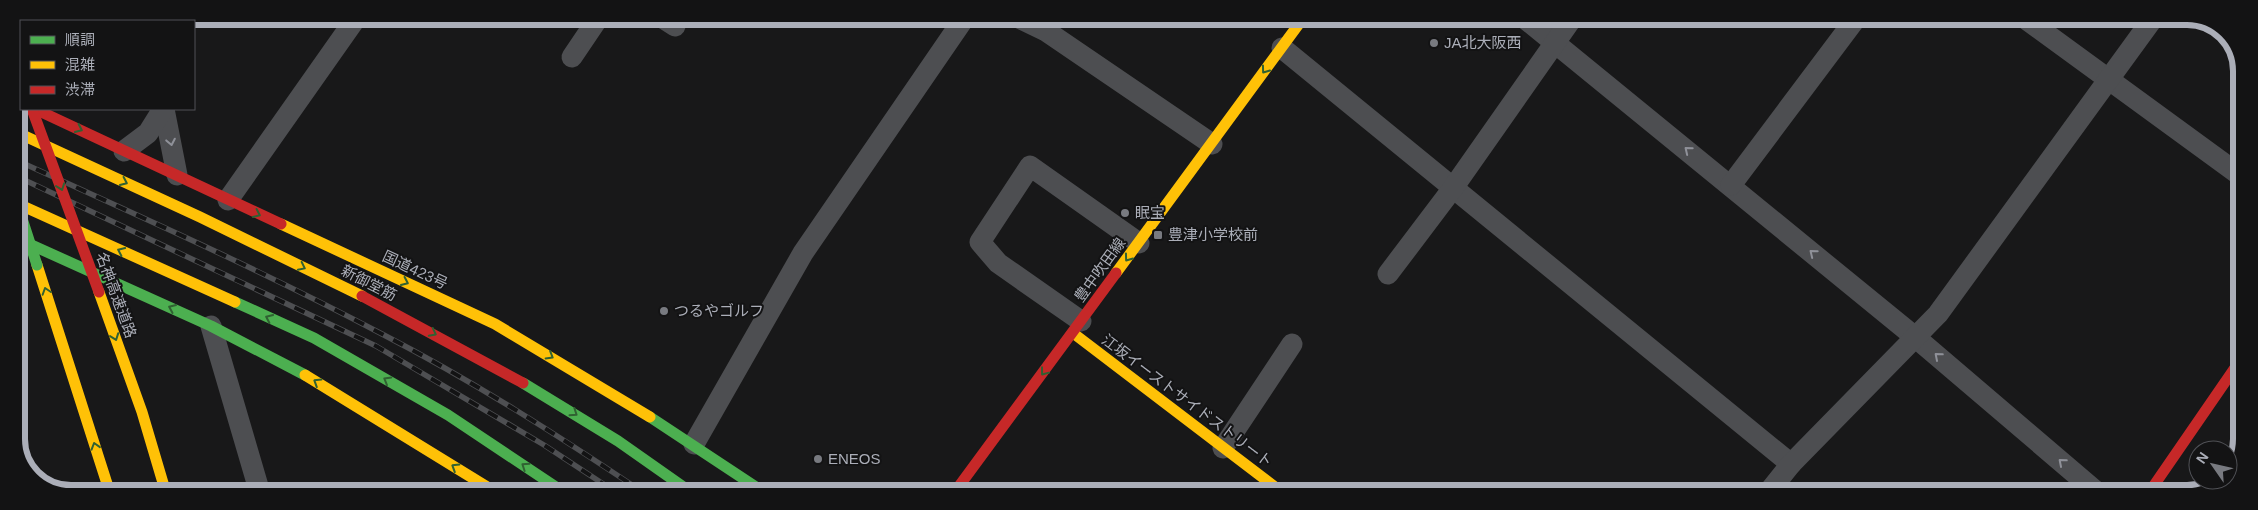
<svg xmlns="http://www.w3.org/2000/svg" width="2258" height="510" font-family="Helvetica,'Noto Sans JP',sans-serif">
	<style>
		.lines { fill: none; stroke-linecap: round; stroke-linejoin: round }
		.street { stroke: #4d4e51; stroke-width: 21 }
		.fast { stroke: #4caf50; stroke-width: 11 }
		.slow { stroke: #ffc107; stroke-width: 11 }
		.jam { stroke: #c62828; stroke-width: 11 }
		.rail-casing { stroke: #4e4f52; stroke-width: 5.5 }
		.rail { stroke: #131314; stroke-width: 4; stroke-dasharray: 11; stroke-linecap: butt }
		.fast-bridge { stroke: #4caf50; stroke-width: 11 }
		.jam-bridge { stroke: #c62828; stroke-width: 11 }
		.oneway { stroke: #306132 }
		.oneway2 { stroke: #8f9199 }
		.poi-dot { fill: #787a80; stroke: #131314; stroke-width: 2 }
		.labels { text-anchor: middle; stroke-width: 4; stroke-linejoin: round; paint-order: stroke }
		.poi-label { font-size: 15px; fill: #abaeb8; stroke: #131314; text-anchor: start }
		.street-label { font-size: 15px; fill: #abaeb8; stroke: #131314 }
		.rim { fill: none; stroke: #abaeb8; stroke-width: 6 }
	</style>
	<rect width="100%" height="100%" fill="#181819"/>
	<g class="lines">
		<g class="street">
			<polyline points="661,17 675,26"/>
			<polyline points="1017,17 1046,31 1212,144"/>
			<polyline points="1523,17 1915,337 2099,494"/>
			<polyline points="2023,17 2241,176"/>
			<polyline points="168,21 170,16"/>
			<polyline points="1282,48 1791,464"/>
			<polyline points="572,57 599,17"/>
			<polyline points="164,109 177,175"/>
			<polyline points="124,151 148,133 163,109"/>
			<polyline points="1731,185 1857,17"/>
			<polyline points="228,200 354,21 360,16"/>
			<polyline points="1388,274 1453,188 1573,17"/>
			<polyline points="1081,321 998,263 980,242 1030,166 1139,243"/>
			<polyline points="211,326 260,493"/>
			<polyline points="694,444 803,253 965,17"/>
			<polyline points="1223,448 1292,344"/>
			<polyline points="1767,494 1791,464 1938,314 2154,17"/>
		</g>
		<g class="fast">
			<polyline points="144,16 146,21"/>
			<polyline points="18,67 21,78"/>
			<polyline points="16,238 211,326 305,375"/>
			<polyline points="235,302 314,338 448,415 565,493"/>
			<polyline points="523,383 618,441 692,493"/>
			<polyline points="650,417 765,493"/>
		</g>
		<g class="slow">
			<polyline points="16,132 200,217 362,296"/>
			<polyline points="16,203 235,302"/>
			<polyline points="281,224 495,324 650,417"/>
			<polyline points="37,265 110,493"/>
			<polyline points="1116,273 1304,17"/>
			<polyline points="99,292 142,412 166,493"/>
			<polyline points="1073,333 1283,493"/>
			<polyline points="305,375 497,493"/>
		</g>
		<g class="jam">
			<polyline points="35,109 281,224"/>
			<polyline points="362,296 523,383"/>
			<polyline points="954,493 1116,273"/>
			<polyline points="2148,494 2241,359"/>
		</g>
		<g class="rail-casing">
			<g id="rail">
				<path d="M 16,160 C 139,216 263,271 382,334 C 473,381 559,436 644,493"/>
				<polyline points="16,176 376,346 544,445 617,493"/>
			</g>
		</g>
		<use href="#rail" class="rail"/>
		<polyline class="fast-bridge" points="16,200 37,265"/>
		<polyline class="jam-bridge" points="32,109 99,292"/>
	</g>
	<defs><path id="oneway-chevron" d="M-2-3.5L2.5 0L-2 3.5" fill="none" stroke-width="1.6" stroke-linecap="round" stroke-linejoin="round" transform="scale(1.25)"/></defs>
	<g class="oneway">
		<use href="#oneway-chevron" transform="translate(1265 70) rotate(126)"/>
		<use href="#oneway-chevron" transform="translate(79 129) rotate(25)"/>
		<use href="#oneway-chevron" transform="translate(124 182) rotate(25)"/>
		<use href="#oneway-chevron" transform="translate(61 187) rotate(70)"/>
		<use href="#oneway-chevron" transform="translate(257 214) rotate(25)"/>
		<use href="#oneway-chevron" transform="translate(121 251) rotate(-155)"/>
		<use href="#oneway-chevron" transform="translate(1128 258) rotate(126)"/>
		<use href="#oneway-chevron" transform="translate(302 267) rotate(26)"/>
		<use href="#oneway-chevron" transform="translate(405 282) rotate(25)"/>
		<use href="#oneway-chevron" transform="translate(46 291) rotate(-108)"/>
		<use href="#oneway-chevron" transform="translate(172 308) rotate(-156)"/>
		<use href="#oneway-chevron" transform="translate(269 318) rotate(-155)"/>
		<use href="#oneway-chevron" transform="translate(433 333) rotate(27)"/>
		<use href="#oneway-chevron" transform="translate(115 337) rotate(70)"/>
		<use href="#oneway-chevron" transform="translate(550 356) rotate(31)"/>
		<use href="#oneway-chevron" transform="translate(1044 372) rotate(127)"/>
		<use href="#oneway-chevron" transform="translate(387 380) rotate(-150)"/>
		<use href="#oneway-chevron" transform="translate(317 382) rotate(-148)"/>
		<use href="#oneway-chevron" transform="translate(574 413) rotate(34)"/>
		<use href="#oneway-chevron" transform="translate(95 446) rotate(-107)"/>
		<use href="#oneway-chevron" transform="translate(525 466) rotate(-146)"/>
		<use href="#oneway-chevron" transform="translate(455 467) rotate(-148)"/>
	</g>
	<g class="oneway2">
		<use href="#oneway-chevron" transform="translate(171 142) rotate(79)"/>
		<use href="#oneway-chevron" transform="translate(1688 150) rotate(-141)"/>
		<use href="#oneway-chevron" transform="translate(1813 253) rotate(-141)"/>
		<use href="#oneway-chevron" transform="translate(1938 356) rotate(-139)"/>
		<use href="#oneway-chevron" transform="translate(2062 462) rotate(-139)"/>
	</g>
	<g class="poi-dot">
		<circle cx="1434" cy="43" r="5"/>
		<circle cx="1125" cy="213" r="5"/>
		<rect x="1153" y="230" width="10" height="10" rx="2.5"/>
		<circle cx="664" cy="311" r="5"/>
		<circle cx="818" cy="459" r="5"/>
	</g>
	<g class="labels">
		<g class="poi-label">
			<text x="1444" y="48">JA北大阪西</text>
			<text x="1135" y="218">眠宝</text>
			<text x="1168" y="240">豊津小学校前</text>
			<text x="674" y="316">つるやゴルフ</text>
			<text x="828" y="464">ENEOS</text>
		</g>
		<g class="street-label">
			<text transform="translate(415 270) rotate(25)" y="5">国道423号</text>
			<text transform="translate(1100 270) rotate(-54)" y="5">豊中吹田線</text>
			<text transform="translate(369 283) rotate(27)" y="5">新御堂筋</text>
			<text transform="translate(116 295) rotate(70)" y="5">名神高速道路</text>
			<text transform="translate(1187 401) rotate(37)" y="5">江坂イーストサイドストリート</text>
		</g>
	</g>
	<path d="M0 0H2258V510H0ZM71 25H2187A46 46 0 0 1 2233 71V439A46 46 0 0 1 2187 485H71A46 46 0 0 1 25 439V71A46 46 0 0 1 71 25Z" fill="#131314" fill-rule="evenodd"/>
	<path class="rim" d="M71 25H2187A46 46 0 0 1 2233 71V439A46 46 0 0 1 2187 485H71A46 46 0 0 1 25 439V71A46 46 0 0 1 71 25Z"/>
	<rect x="20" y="20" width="175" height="90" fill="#131314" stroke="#505156"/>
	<rect x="30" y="36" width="25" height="8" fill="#4caf50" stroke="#505156"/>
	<text x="65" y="45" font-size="15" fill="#abaeb8">順調</text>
	<rect x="30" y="61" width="25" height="8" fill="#ffc107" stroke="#505156"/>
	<text x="65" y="70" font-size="15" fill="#abaeb8">混雑</text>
	<rect x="30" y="86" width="25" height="8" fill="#c62828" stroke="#505156"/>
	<text x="65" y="95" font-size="15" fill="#abaeb8">渋滞</text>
	<g transform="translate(2213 465) rotate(304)"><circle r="24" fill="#131314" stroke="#505156"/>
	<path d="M0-4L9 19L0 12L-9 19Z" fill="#787a80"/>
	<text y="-8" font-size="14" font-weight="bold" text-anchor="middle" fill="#abaeb8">N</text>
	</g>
</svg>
